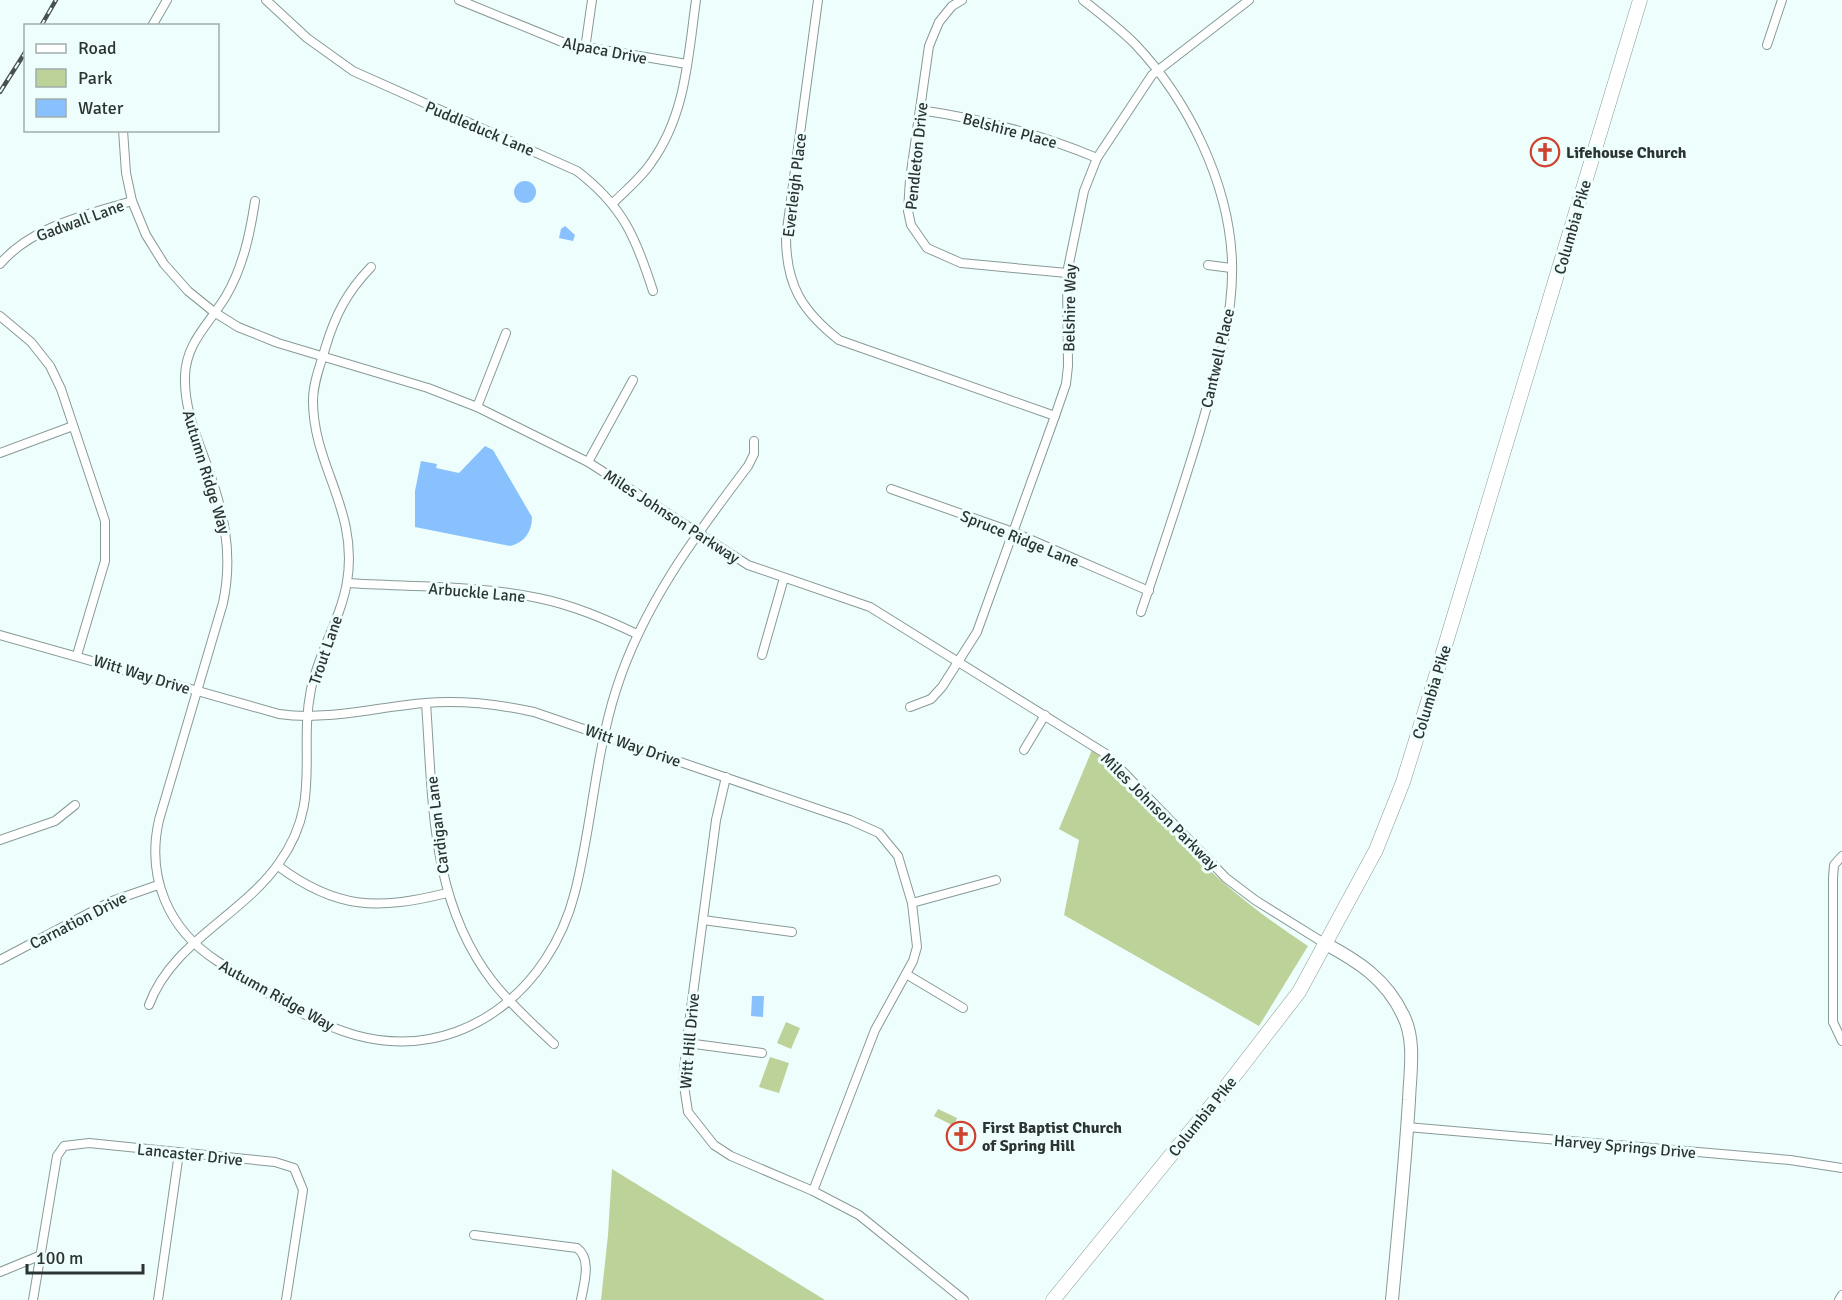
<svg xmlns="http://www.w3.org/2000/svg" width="1842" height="1300" font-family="Signika,sans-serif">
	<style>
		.green { fill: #bcd298 }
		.water { fill: #88c1fd }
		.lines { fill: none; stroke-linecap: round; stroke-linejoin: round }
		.minor-casing { stroke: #879a97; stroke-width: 10 }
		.secondary-casing { stroke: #879a97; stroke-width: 14 }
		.primary-casing { stroke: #879a97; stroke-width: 15 }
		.minor { stroke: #fff; stroke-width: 8 }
		.secondary { stroke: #fff; stroke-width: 12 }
		.primary { stroke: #fff; stroke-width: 14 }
		.rail-casing { stroke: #485150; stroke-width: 4.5 }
		.rail { stroke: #eefefc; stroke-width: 2; stroke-dasharray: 7; stroke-linecap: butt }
		.labels { text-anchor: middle; stroke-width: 6; stroke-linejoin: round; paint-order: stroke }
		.street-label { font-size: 16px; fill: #2c3433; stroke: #eefefc }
		.poi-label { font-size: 16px; font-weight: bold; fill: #2c3433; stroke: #eefefc; text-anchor: start }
	</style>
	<rect width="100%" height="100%" fill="#eefefc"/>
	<g class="green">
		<path d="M 1092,750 C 1129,779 1156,817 1189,850 C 1225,887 1265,918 1308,946 L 1259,1026 L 1064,915 L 1079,840 L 1059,829 Z"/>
		<polygon points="786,1022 800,1028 791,1049 777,1043"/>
		<polygon points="770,1057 789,1063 779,1093 759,1087"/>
		<polygon points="938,1109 957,1118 954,1126 934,1116"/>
		<polygon points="612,1169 825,1300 601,1300 608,1235"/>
	</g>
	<g class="water">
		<circle cx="525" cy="192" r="11"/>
		<polygon points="565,226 575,235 573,241 559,238 561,229"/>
		<path d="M 485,446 L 493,450 L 532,517 C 532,532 524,543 510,546 L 415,527 L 415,491 L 421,461 L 437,464 L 436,468 L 459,473 Z"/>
		<polygon points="752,996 764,996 763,1017 751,1016"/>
	</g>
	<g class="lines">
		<g class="minor-casing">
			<g id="minor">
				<path d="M 266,0 L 307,38 L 353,71 L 577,171 C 623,206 636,238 653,291"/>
				<polyline points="459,0 567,44 687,64"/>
				<path d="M 818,0 L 786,237 C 786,285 802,311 839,340 L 1055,416"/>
				<polyline points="962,0 952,6 939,22 929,46 910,179 908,211 911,225 927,248 961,263 1067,273"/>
				<path d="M 1083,0 C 1101,14 1119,28 1135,44 C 1188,100 1229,183 1232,261 C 1234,320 1215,378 1199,434 C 1181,494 1161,553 1141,612"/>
				<polyline points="152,26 167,0"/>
				<polyline points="1767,45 1782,0"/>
				<polyline points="585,49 592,0"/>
				<path d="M 920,110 C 982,119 1040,134 1097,158"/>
				<polyline points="123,130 126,173 132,201 146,235 164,264 188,291 214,312 238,327 278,343 428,388 477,407 588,462 748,565 870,607 1106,754 1226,878 1255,900 1324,943"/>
				<path d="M 255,201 C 250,234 243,267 226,296 C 210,323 186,342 185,376 C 184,406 195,433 205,460 C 223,508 234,552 223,603 L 159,820 C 146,877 168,929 217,961 C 259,988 306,1021 355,1035 C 460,1064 550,991 575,892 C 592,825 595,756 616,690 C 643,605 695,536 748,466 L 754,454 L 754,441"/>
				<path d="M 613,203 C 626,190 641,178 651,163 C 686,115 688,57 696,0"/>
				<path d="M 0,264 C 32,226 87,215 132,201"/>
				<polyline points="1208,265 1231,268"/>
				<polyline points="0,316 31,342 50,366 61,389 105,521 105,561 77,655"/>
				<polyline points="477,407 506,333"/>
				<polyline points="0,453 73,426"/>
				<polyline points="588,462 633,380"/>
				<polyline points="891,489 1013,532 1149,591"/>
				<path d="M 347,583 C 410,587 477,585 538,598 C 573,605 605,619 637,634"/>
				<path d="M 0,635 L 279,714 C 328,721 376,707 425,703 C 462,700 498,704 534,712 L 850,820 L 879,833 L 898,856 L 912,903 L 917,947 L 913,961 L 875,1030 L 813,1191"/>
				<polyline points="762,655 784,578"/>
				<path d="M 426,703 C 433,800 430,901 493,982 C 511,1005 533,1024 554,1044"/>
				<polyline points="910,707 931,699 942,687 977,632 1055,416 1066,384 1068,366 1067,273 1084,191 1097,158 1152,75 1249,0"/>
				<polyline points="1024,750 1045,715"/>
				<polyline points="726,777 716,820 689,1024 683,1079 688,1112 714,1145 731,1156 813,1191 859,1215 964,1300"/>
				<polyline points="0,840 55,821 75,805"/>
				<polyline points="1842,856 1834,865 1833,878 1833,1022 1842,1041"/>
				<path d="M 278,866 C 337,910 378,910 447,893"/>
				<polyline points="912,903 996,880"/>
				<polyline points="703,920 792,932"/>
				<polyline points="0,960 112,901 158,885"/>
				<polyline points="906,974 963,1008"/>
				<path d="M 149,1005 C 172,942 242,916 279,863 C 323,802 298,754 311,689 C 319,652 341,618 347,582 C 359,510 313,466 313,401 C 313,383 320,366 325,349 C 335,315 347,292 371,267"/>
				<polyline points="687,1043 762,1053"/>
				<polyline points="1407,1127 1790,1160 1842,1168"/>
				<path d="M 474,1235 L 577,1248 C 592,1259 584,1283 581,1300"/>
				<polyline points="0,1272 39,1256"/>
				<polyline points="33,1300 57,1156 64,1146 89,1143 275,1162 294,1168 303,1190 286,1300"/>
				<polyline points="158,1300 179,1153"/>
				<polyline points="1839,1300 1842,1295"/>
			</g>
		</g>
		<g class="secondary-casing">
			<path id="secondary" d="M 1324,943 C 1358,961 1386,979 1403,1015 C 1416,1040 1410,1073 1409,1100 C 1405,1167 1398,1234 1392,1300"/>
		</g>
		<g class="primary-casing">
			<polyline id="primary" points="1053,1300 1211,1106 1299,992 1376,850 1403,782 1435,679 1640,0"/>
		</g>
		<use href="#minor" class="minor"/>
		<use href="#secondary" class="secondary"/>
		<use href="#primary" class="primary"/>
		<g class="rail-casing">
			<g id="rail">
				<polyline points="41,26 56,0"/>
				<polyline points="0,92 26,51"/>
			</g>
		</g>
		<use href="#rail" class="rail"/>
	</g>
	<defs>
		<g id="church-ring" transform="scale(1.5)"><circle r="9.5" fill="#eefefc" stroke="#ce422f" stroke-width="1.5"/><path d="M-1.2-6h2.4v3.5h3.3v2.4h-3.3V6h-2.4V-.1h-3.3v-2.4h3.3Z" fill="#ce422f"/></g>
	</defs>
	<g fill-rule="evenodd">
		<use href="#church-ring" x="1545" y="152"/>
		<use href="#church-ring" x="961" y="1136"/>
	</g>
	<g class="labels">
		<g class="street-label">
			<text transform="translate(605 50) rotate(11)" y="6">Alpaca Drive</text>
			<text transform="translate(480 128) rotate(23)" y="6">Puddleduck Lane</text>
			<text transform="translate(1010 130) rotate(15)" y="6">Belshire Place</text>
			<text transform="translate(916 156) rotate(-84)" y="6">Pendleton Drive</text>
			<text transform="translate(794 185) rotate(-83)" y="6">Everleigh Place</text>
			<text transform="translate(80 220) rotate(-20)" y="6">Gadwall Lane</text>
			<text transform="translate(1572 227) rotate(-74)" y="6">Columbia Pike</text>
			<text transform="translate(1069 308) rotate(-89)" y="6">Belshire Way</text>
			<text transform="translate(1217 358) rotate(-77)" y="6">Cantwell Place</text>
			<text transform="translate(207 472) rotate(73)" y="6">Autumn Ridge Way</text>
			<text transform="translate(672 516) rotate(33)" y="6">Miles Johnson Parkway</text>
			<text transform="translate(1020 538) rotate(22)" y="6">Spruce Ridge Lane</text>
			<text transform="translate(477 592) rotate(5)" y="6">Arbuckle Lane</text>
			<text transform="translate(325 650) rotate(-71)" y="6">Trout Lane</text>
			<text transform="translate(142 674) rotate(17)" y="6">Witt Way Drive</text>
			<text transform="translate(1431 692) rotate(-73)" y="6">Columbia Pike</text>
			<text transform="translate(633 745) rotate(19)" y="6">Witt Way Drive</text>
			<text transform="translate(1160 811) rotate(45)" y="6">Miles Johnson Parkway</text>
			<text transform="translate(437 825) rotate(-97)" y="6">Cardigan Lane</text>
			<text transform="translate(78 920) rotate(-27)" y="6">Carnation Drive</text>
			<text transform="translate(277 995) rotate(29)" y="6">Autumn Ridge Way</text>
			<text transform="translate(689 1041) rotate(-85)" y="6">Witt Hill Drive</text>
			<text transform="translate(1202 1116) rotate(-51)" y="6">Columbia Pike</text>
			<text transform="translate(1625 1146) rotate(5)" y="6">Harvey Springs Drive</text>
			<text transform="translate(190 1154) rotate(6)" y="6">Lancaster Drive</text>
		</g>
		<g class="poi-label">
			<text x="1566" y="158">Lifehouse Church</text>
			<text x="982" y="1133">First Baptist Church<tspan x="982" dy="18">of Spring Hill</tspan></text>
		</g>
	</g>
	<rect x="24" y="24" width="195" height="108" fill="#eefefc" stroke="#a0adac" stroke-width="1.5"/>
	<rect x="36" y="44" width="30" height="9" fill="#ffffff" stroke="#a0adac" stroke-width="1.5"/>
	<text x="78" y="54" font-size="18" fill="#2c3433">Road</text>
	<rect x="36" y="69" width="30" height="18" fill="#bcd298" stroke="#a0adac" stroke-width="1.5"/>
	<text x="78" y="84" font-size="18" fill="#2c3433">Park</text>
	<rect x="36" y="99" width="30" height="18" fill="#88c1fd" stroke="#a0adac" stroke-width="1.5"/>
	<text x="78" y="114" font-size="18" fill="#2c3433">Water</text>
	<path d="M27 1264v9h116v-9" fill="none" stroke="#2c3433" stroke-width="3"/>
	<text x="36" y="1264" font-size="18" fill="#2c3433" stroke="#eefefc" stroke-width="4.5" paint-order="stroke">100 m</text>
</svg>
